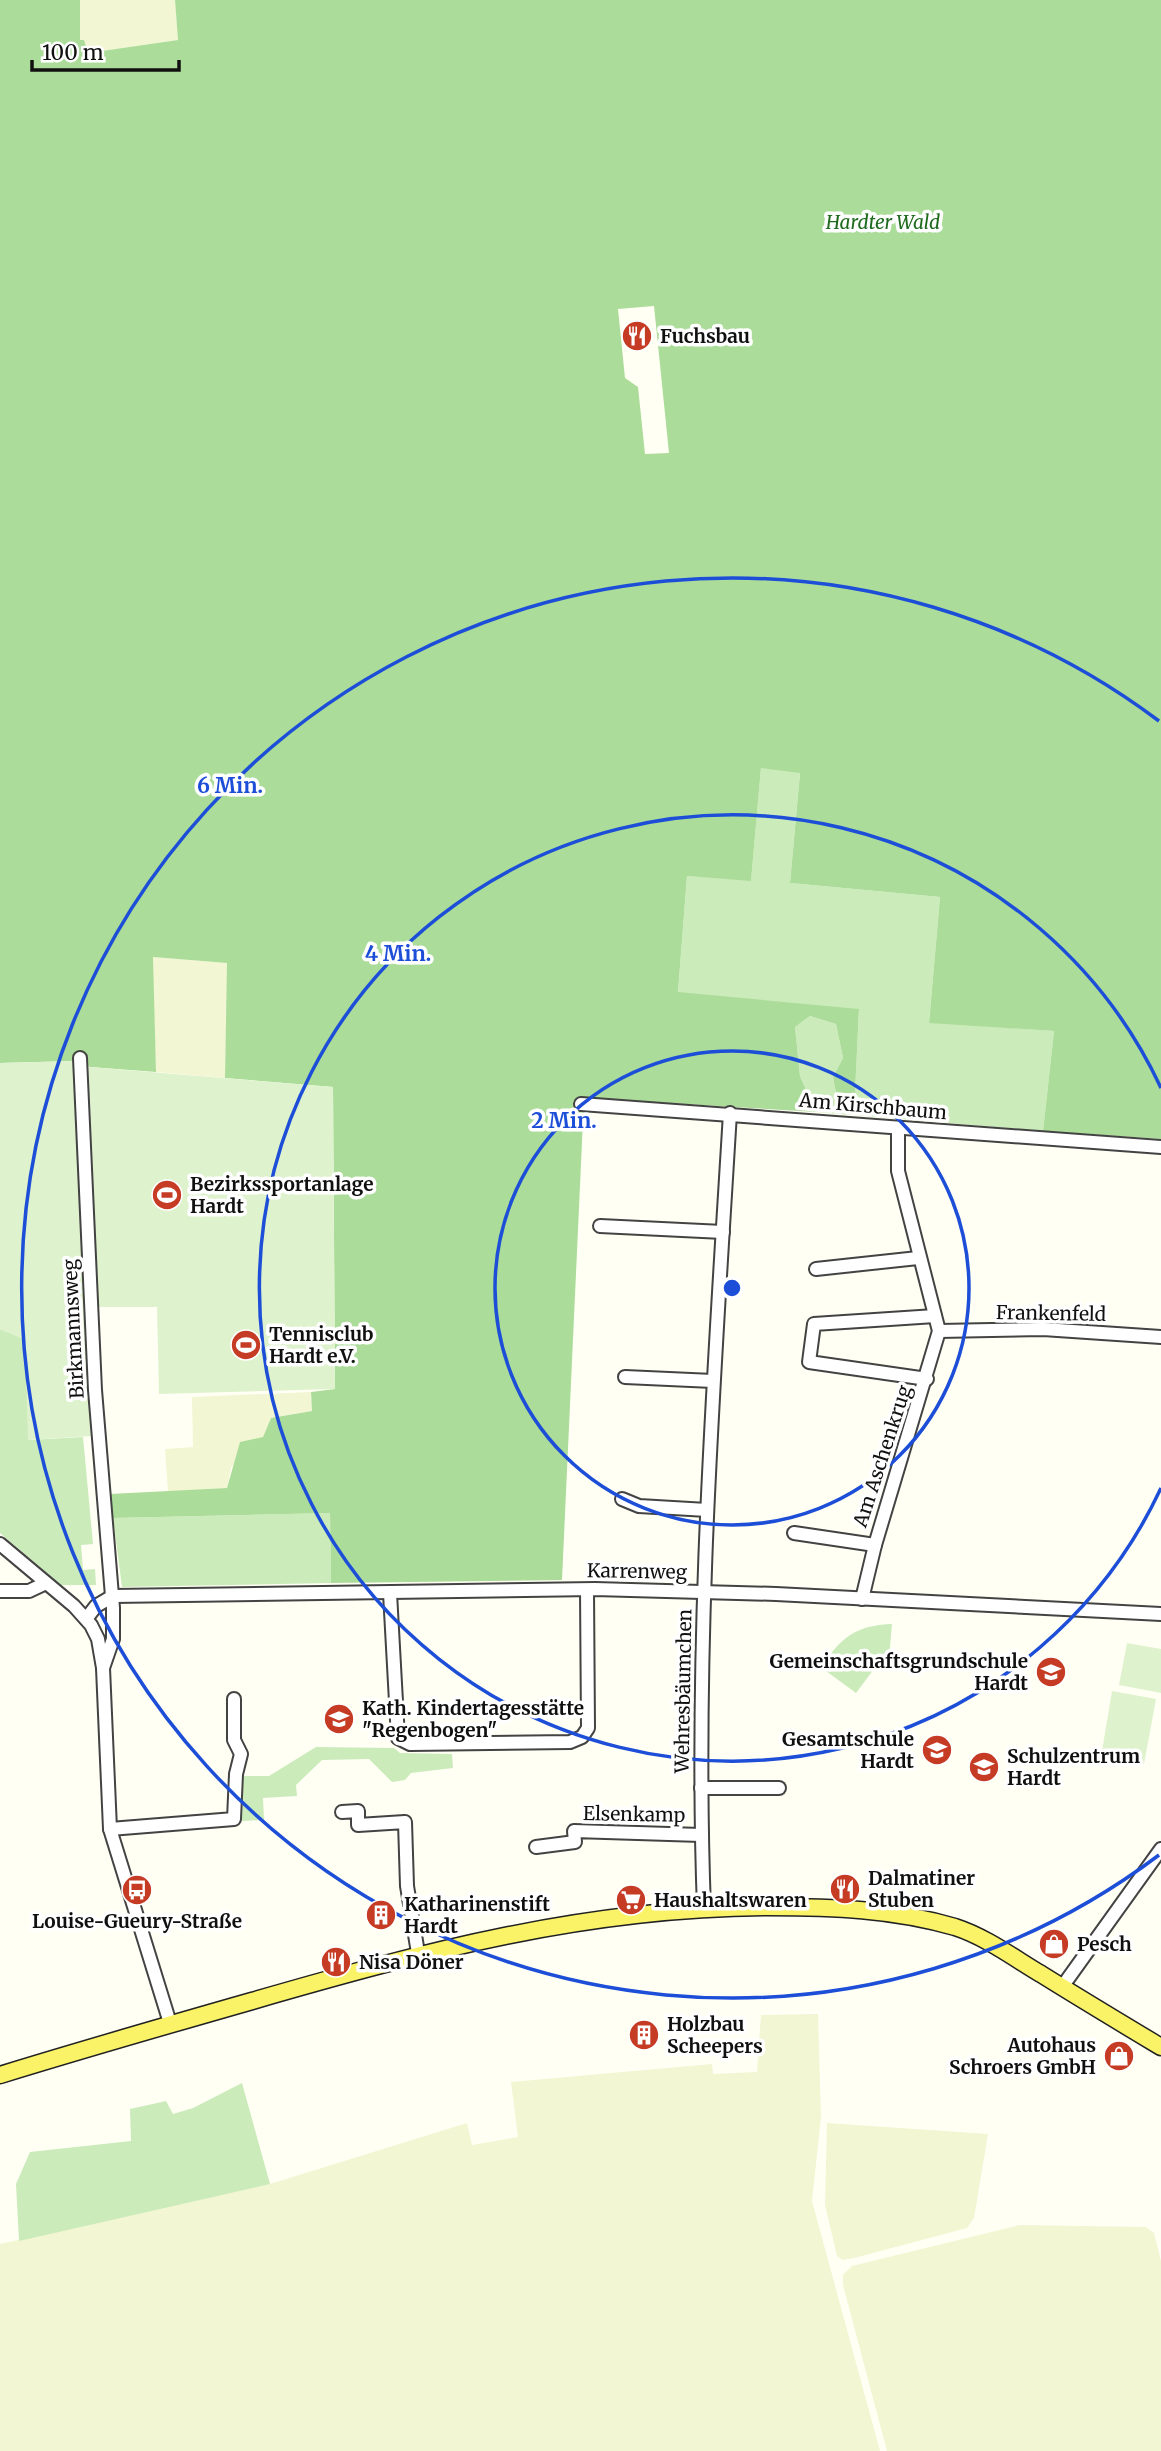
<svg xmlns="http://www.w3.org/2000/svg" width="1161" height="2451" font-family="Merriweather,serif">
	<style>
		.farmland { fill: #f2f6d3 }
		.green { fill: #cbebbb }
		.forest { fill: #acdc9a; fill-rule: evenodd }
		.pitch { fill: #dff2ce }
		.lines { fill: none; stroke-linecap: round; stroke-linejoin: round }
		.minor-casing { stroke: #434343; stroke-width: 16 }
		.major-casing { stroke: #212121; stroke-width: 19 }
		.minor { stroke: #fff; stroke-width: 12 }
		.major { stroke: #faf368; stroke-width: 16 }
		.ring { fill: none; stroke: #1d4ed8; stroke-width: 3.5 }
		.labels { text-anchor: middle; stroke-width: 7; stroke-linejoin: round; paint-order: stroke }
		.park-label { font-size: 19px; font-style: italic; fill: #1f6b1e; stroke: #fff }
		.poi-label { font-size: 19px; font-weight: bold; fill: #101010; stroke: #fff; text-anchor: start }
		.street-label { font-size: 19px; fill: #101010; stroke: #fff }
		.centre { fill: #1d4ed8; stroke: #fff; stroke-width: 3.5 }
		.ring-label { font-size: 21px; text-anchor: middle; font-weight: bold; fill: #1d4ed8; stroke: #fff; stroke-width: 7; stroke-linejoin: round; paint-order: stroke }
	</style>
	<rect width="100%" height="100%" fill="#fffff4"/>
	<g class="farmland">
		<polygon points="80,0 175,0 178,40 88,53 80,41"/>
		<polygon points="152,957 228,963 225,1078 156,1072"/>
		<polygon points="311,1392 312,1411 271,1418 263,1437 231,1467 227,1488 168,1492 165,1449 193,1447 192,1397"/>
		<polygon points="818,2014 821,2117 812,2201 880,2451 0,2451 0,2244 270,2184 467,2123 472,2145 518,2137 511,2082 712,2064 713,2074 757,2072 761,2015"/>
		<polygon points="827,2123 988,2134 974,2218 967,2228 858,2257 843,2260 837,2256 825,2205"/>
		<polygon points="1020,2225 1146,2227 1154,2233 1161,2261 1161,2451 887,2451 843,2285 843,2275 852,2266"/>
	</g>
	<g class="green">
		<polygon points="761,768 800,772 790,883 940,897 929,1022 1054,1031 1043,1131 854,1115 859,1010 678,993 687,876 751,880"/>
		<polygon points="810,1016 836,1024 843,1058 833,1077 840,1114 816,1112 800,1076 795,1027"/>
		<polygon points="0,1329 25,1339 29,1440 83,1437 93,1544 81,1545 83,1570 95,1569 96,1585 61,1585 0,1533"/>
		<polygon points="330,1513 331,1583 122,1587 113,1518"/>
		<path d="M 892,1624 L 889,1658 L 874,1669 L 856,1693 L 826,1671 L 826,1661 C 843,1634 862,1625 892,1624 Z"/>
		<polygon points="316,1747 394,1748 400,1753 452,1754 453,1768 411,1773 405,1780 392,1782 369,1759 322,1760 296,1785 297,1796 263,1798 264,1820 242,1821 243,1776 269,1776"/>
		<polygon points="242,2083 270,2184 19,2241 16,2184 30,2152 131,2141 130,2109 166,2101 173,2114 193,2108"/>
	</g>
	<path class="forest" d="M 0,0 L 80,0 L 80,40 L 84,40 L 88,53 L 178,40 L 175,0 L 1161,0 L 1161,1139 L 1043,1131 L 1054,1031 L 929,1023 L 940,897 L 790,883 L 800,773 L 761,768 L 751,881 L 687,876 L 678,992 L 859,1009 L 854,1115 L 840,1114 L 833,1077 L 843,1058 L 836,1024 L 810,1016 L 795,1027 L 800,1076 L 816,1112 L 584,1098 L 562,1580 L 331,1583 L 330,1513 L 113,1518 L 110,1494 L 227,1488 L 240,1442 L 263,1437 L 271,1418 L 312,1411 L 311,1392 L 335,1389 L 333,1087 L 225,1078 L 227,963 L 153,957 L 156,1072 L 90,1067 L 75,1061 L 0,1063 ZM 654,306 L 669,453 L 645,454 L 638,387 L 625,378 L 618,309 Z"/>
	<g class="pitch">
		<polygon points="75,1061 90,1067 333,1087 335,1389 159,1394 157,1307 85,1307 92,1436 28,1440 25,1340 0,1329 0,1063"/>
		<polygon points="1127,1643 1161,1649 1161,1693 1119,1685"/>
		<polygon points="1112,1691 1156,1699 1144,1764 1101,1757"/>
	</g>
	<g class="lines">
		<g class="minor-casing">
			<g id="minor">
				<polyline points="80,1058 95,1390 113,1608 113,1639 103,1668"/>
				<polyline points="581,1104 1161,1147"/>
				<polyline points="600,1226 723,1232"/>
				<polyline points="816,1269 918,1258"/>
				<polyline points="939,1331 1043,1329 1161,1337"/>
				<polyline points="625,1377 713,1381"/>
				<polyline points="927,1379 809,1362 814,1324 935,1316"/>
				<polyline points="622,1499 639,1506 707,1510"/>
				<polyline points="794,1533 875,1545"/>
				<polyline points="0,1544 74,1606 91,1625 98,1639 103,1668 110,1829 170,2023"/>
				<polyline points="0,1591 29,1591 46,1583"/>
				<polyline points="390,1593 398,1738 410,1744 570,1742 582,1737 588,1728 587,1590"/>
				<polyline points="862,1599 875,1545 939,1331 898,1171 898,1128"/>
				<polyline points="86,1619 96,1606 113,1596 595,1589 776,1594 1161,1614"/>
				<polyline points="701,1788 779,1788"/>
				<polyline points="342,1812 358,1811 358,1825 405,1822 407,1886 418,1953"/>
				<polyline points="110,1829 234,1819 236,1774 241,1754 234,1740 234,1699"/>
				<polyline points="536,1847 575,1842 574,1831 701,1835"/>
				<path d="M 704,1909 C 694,1643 714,1378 730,1113"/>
				<polyline points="1062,1987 1161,1849"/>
			</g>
		</g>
		<g class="major-casing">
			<path id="major" d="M 0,2075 C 84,2049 168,2025 252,2001 C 425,1951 586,1908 768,1907 C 832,1907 893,1909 955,1927 C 986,1937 1014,1958 1041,1974 C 1081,1999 1121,2023 1161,2047"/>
		</g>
		<use href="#minor" class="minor"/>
		<use href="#major" class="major"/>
	</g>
	<g class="ring">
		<circle cx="732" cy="1288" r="237"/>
		<path d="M1161 1488A473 473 0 1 1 1161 1088"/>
		<path d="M1159 1855A710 710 0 1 1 1159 721"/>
	</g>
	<defs>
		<g id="restaurant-disc" transform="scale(1.575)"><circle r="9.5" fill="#c53b24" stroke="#fff"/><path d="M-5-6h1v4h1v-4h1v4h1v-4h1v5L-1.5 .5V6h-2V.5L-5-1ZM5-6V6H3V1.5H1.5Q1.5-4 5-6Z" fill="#fff"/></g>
		<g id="stadium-disc" transform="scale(1.575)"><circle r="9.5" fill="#c53b24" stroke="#fff"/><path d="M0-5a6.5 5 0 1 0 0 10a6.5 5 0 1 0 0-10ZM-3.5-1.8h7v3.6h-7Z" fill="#fff"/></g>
		<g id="school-disc" transform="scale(1.575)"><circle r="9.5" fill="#c53b24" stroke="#fff"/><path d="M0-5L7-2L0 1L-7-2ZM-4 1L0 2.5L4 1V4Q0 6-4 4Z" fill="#fff"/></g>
		<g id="bus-disc" transform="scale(1.575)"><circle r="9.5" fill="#c53b24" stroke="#fff"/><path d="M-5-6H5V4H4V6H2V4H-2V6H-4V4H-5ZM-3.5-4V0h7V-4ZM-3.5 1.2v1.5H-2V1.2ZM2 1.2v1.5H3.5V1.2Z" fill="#fff"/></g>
		<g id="supermarket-disc" transform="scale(1.575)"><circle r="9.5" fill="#c53b24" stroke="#fff"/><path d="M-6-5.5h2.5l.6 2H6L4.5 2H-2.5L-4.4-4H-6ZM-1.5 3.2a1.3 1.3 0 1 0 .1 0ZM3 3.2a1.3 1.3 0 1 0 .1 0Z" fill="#fff"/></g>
		<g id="building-disc" transform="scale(1.575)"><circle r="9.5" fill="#c53b24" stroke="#fff"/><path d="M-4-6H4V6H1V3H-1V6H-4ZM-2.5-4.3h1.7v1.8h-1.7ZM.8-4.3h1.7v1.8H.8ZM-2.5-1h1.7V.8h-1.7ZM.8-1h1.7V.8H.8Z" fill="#fff"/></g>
		<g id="shop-disc" transform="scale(1.575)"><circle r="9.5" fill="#c53b24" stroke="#fff"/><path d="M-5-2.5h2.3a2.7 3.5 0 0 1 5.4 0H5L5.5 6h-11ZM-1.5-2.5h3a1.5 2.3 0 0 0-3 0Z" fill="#fff"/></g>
	</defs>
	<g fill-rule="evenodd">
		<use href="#restaurant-disc" x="637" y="336"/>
		<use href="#stadium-disc" x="167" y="1195"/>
		<use href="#stadium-disc" x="246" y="1345"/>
		<use href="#school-disc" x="1051" y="1672"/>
		<use href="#school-disc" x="339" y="1719"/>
		<use href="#school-disc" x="937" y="1750"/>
		<use href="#school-disc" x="984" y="1767"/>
		<use href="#restaurant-disc" x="845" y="1889"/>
		<use href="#bus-disc" x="137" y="1890"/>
		<use href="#supermarket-disc" x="631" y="1900"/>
		<use href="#building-disc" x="381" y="1915"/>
		<use href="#shop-disc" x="1054" y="1944"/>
		<use href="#restaurant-disc" x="336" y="1962"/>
		<use href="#building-disc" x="644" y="2035"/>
		<use href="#shop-disc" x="1119" y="2056"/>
	</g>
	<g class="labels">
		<g class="park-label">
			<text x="883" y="229">Hardter Wald</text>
		</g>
		<g class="poi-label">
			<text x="660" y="343">Fuchsbau</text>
			<text x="190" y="1191">Bezirkssportanlage<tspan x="190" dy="22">Hardt</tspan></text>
			<text x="269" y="1341">Tennisclub<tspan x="269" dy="22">Hardt e.V.</tspan></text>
			<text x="1028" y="1668" text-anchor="end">Gemeinschaftsgrundschule<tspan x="1028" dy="22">Hardt</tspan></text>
			<text x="362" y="1715">Kath. Kindertagesstätte<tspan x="362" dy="22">"Regenbogen"</tspan></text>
			<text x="914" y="1746" text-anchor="end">Gesamtschule<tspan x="914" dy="22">Hardt</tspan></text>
			<text x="1007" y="1763">Schulzentrum<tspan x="1007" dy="22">Hardt</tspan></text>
			<text x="868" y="1885">Dalmatiner<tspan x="868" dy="22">Stuben</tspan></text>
			<text x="654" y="1907">Haushaltswaren</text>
			<text x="404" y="1911">Katharinenstift<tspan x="404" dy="22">Hardt</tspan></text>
			<text x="137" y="1928" text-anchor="middle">Louise-Gueury-Straße</text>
			<text x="1077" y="1951">Pesch</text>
			<text x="359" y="1969">Nisa Döner</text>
			<text x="667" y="2031">Holzbau<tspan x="667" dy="22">Scheepers</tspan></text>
			<text x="1096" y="2052" text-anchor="end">Autohaus<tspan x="1096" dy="22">Schroers GmbH</tspan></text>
		</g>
		<g class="street-label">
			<text transform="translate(873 1106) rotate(5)" y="7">Am Kirschbaum</text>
			<text transform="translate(1051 1313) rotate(1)" y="7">Frankenfeld</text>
			<text transform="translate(73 1329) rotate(-93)" y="7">Birkmannsweg</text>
			<text transform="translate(882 1456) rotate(-72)" y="7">Am Aschenkrug</text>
			<text transform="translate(637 1571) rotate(1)" y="7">Karrenweg</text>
			<text transform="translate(683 1691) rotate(-89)" y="7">Wehresbäumchen</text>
			<text transform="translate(634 1814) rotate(1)" y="7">Elsenkamp</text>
		</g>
	</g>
	<circle cx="732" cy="1288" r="10" class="centre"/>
	<g class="ring-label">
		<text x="230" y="793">6 Min.</text>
		<text x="398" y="961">4 Min.</text>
		<text x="564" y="1128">2 Min.</text>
	</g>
	<path d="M32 60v10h147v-10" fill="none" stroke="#101010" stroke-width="3.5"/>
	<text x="42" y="60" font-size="21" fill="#101010" stroke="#ffffff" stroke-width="5" paint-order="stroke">100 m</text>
</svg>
